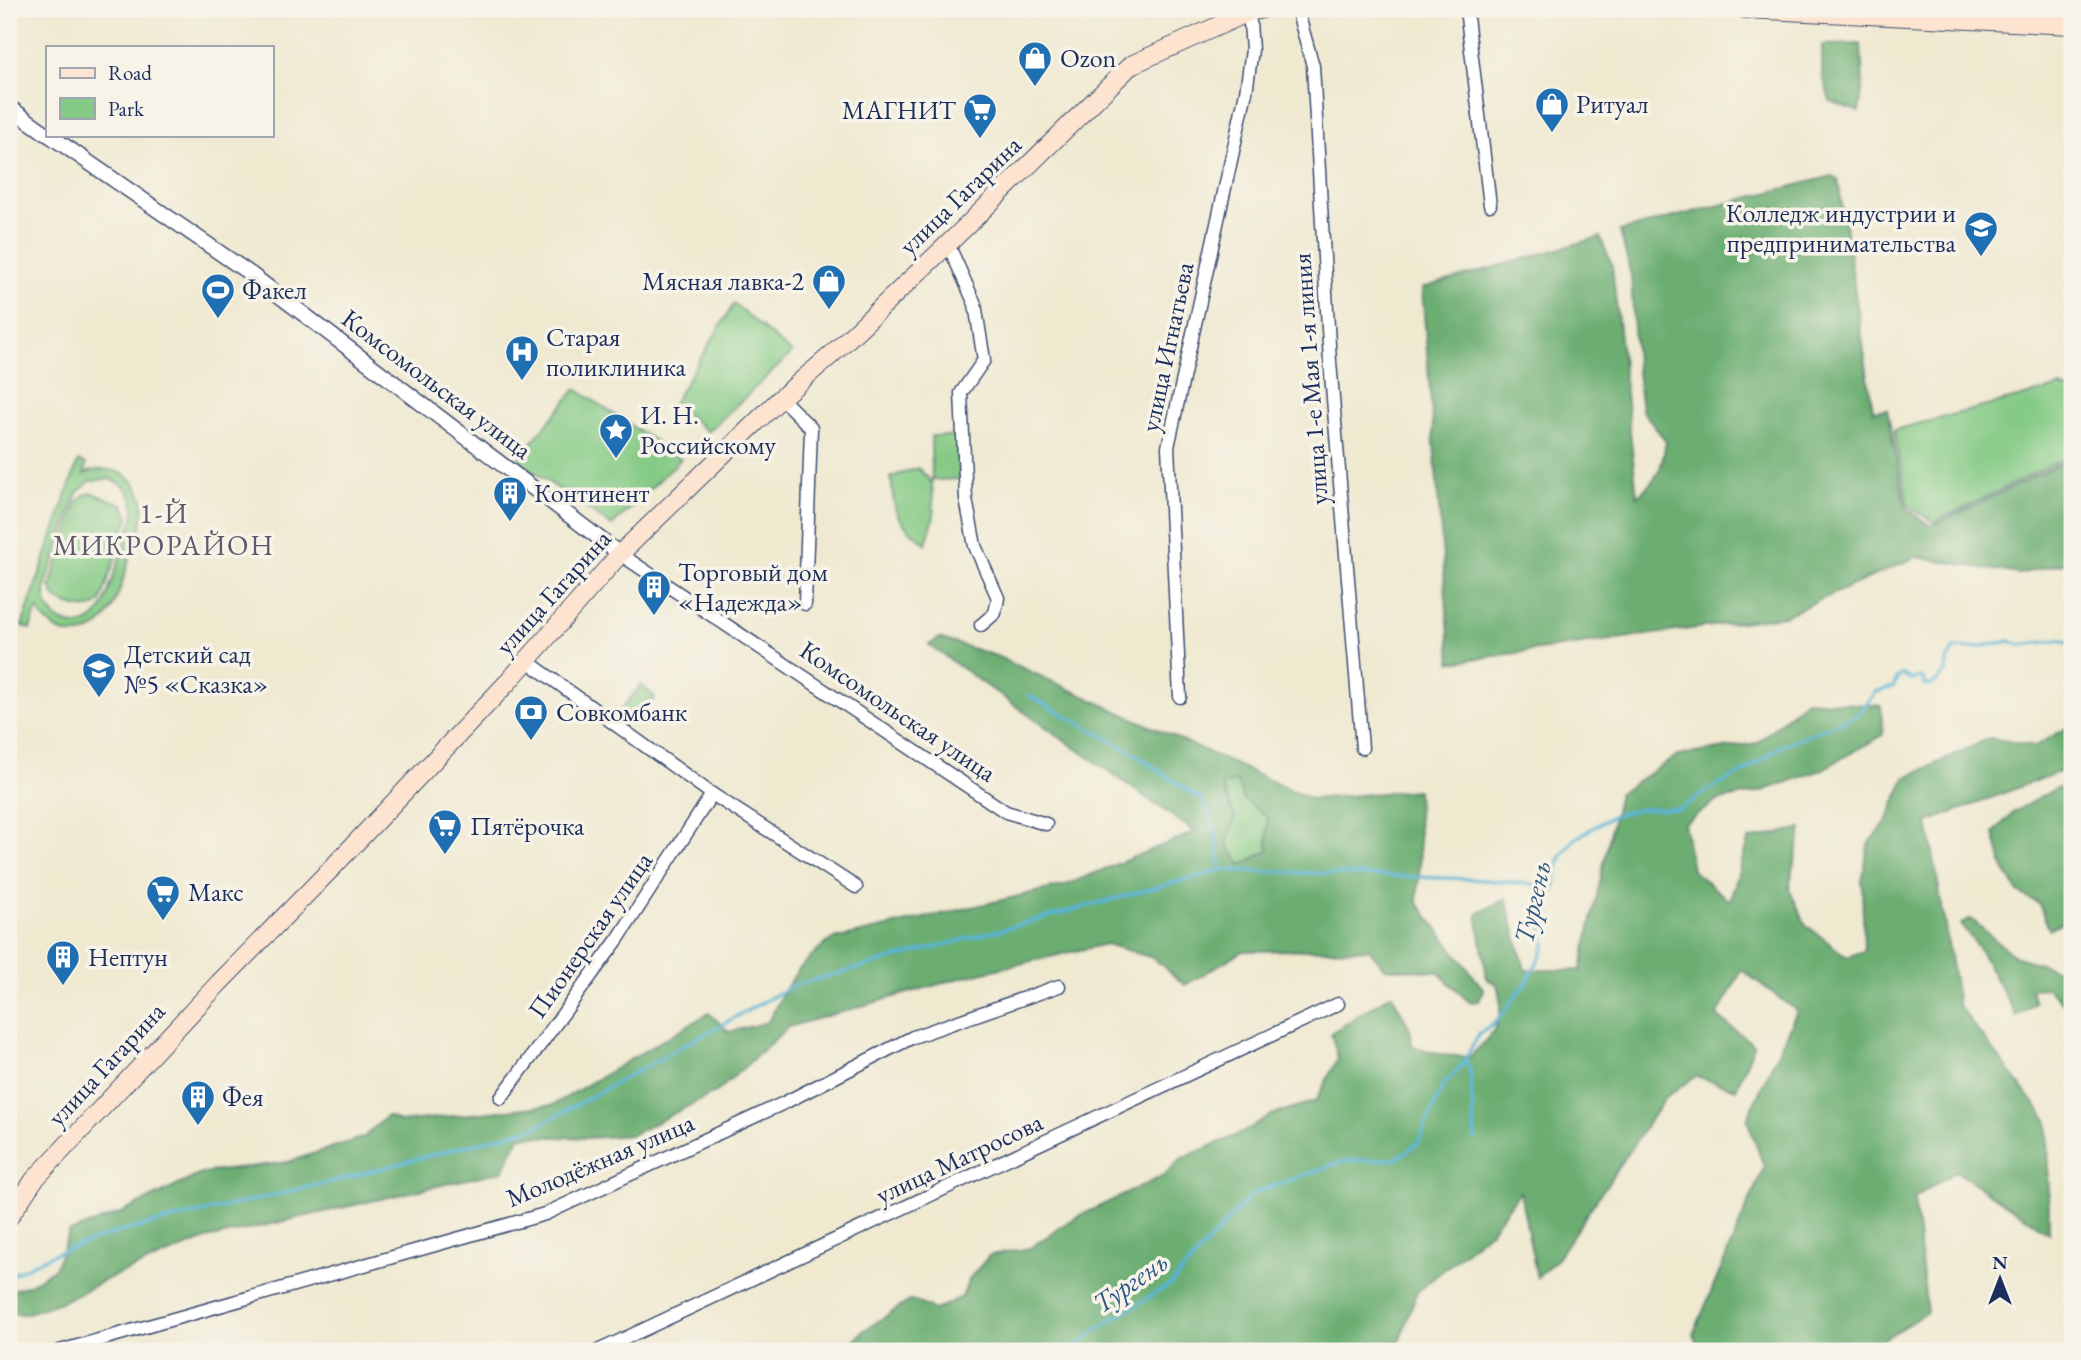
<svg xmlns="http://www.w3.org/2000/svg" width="2081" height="1360" font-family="'EB Garamond',serif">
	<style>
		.green { fill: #85ca85; stroke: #507c72; stroke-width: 2; fill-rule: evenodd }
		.forest { fill: #6cae72; stroke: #446e68; stroke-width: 2; fill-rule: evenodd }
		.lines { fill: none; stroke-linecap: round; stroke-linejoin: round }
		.stream { stroke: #58b4d6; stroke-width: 3.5 }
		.minor-casing { stroke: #3b4b6f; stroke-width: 15 }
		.tertiary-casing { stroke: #3b4b6f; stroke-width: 17 }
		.secondary-casing { stroke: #3b4b6f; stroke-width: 20 }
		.minor { stroke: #fff; stroke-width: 12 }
		.tertiary { stroke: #fff; stroke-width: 14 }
		.secondary { stroke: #fde4d0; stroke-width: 18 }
		.labels { text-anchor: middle; stroke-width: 7; stroke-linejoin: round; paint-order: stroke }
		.poi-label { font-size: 26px; fill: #1b2f5e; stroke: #f7f3e8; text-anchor: start }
		.street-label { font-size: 26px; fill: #1b2f5e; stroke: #f7f3e8 }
		.neighbourhood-label { font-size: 28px; letter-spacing: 2px; fill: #5c5b6b; stroke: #f7f3e8 }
		.water-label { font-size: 28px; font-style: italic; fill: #2d5782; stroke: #f7f3e8 }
	</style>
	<rect width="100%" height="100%" fill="#f7f3e8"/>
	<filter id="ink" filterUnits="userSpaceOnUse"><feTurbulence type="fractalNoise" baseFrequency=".0143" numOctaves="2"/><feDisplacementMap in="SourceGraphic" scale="14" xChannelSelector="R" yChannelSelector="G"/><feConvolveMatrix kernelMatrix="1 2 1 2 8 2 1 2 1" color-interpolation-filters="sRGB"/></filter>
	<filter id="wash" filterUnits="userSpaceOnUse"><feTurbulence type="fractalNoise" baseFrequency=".00686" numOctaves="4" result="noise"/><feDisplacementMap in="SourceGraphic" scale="28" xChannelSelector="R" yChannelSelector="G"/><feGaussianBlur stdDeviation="1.57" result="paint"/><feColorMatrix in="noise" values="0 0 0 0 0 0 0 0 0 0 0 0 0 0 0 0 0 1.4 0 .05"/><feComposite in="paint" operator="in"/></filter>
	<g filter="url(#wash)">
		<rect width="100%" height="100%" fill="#efe9d0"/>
		<g class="green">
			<polygon points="734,304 792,353 708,432 673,403"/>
			<polygon points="2060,387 2072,391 2072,455 1934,522 1908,506 1894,430"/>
			<polygon points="576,389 681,459 612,526 517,460"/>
			<polygon points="931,436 959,436 960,479 932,480"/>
			<path d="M 78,461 L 86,464 L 84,474 C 109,462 141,475 143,505 C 145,522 135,541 130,557 C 120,587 112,638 70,634 C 55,632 45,622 37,609 L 30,629 L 22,626 ZM 108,479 C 128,483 137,499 133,519 C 126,539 119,560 112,581 C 108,591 106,603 100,611 C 79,641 38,618 46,584 L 77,493 L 90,481 Z"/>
			<path d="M 918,468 L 932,483 L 934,517 L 926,544 C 895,518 895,518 891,477 Z"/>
			<path d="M 91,493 L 123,504 L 129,516 L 101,601 C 89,615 70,606 56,599 L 50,586 L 77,502 L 84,495 Z"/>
			<polygon points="641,685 655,697 632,725 618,713"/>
			<polygon points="1237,781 1243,799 1267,817 1268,851 1241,865 1227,844 1235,818 1222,785"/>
		</g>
		<g class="forest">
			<polygon points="1861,44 1863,85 1859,112 1830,101 1822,73 1822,45"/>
			<path d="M 1832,176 L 1838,179 L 1873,411 L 1887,409 L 1906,508 L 1931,526 L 2072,458 L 2072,561 L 2019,574 L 1916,557 L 1784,616 L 1451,662 L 1422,288 L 1600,237 L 1612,265 L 1637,496 C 1659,478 1662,469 1666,441 L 1642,410 L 1636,364 L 1631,276 L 1620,231 Z"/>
			<path d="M 939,638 L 996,656 L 1311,799 L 1417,790 L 1420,862 L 1417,902 L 1484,990 L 1479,1001 L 1469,1002 L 1438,972 L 1384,968 L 1369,949 L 1243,951 L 1185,985 L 1153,958 L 1106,944 L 971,975 L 788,1027 L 718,1091 L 631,1135 L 590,1138 L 520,1136 L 503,1171 L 206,1239 L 107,1279 L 63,1301 L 25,1314 L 9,1313 L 9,1291 L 29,1285 L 55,1268 L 69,1232 L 121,1213 L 203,1173 L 288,1162 L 364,1137 L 387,1116 L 400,1122 L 553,1105 L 709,1013 L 729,1032 L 768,1022 C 787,984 797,965 831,940 L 1066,885 L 1195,832 L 929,645 ZM 1237,781 L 1243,799 L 1267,817 L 1268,851 L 1241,865 L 1227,844 L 1235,818 L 1222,786 Z"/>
			<path d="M 1806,700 L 1881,706 L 1883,735 L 1821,770 L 1760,792 L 1719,800 L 1684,823 L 1692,870 L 1730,901 L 1748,840 L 1802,828 L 1789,889 L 1806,925 L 1847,957 L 1864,951 L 1862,881 L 1868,845 L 1887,822 L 1905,778 L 1990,738 L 2035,746 L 2072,725 L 2072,767 L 1928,822 L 1958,1005 L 2048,1121 L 2049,1233 L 1956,1171 L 1914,1198 L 1927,1312 L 1865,1351 L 1701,1351 L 1693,1335 L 1764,1167 L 1747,1119 L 1797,1011 L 1742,970 L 1717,1016 L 1754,1045 L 1736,1089 L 1696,1076 L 1665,1098 L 1555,1261 L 1537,1278 L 1520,1192 L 1491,1230 L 1417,1292 L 1398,1346 L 1391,1351 L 843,1351 L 863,1331 L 911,1300 L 935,1310 L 962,1297 L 969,1279 L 990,1255 L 1030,1248 L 1071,1220 L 1163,1176 L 1182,1158 L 1242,1133 L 1271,1115 L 1316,1101 L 1338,1058 L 1331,1033 L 1392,994 L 1411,1031 L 1412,1046 L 1443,1055 L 1470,1057 C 1494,1032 1507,1022 1497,984 L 1487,979 L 1477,914 L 1506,899 L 1525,970 L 1581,970 L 1619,793 L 1677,756 L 1757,743 Z"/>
			<polygon points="2058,787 2072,809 2072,920 2070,918 2049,929 2039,904 2018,892 2002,865 1994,833 2012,813"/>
			<polygon points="1971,919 2014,956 2072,974 2072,1011 2047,988 2031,989 2035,1003 2016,1016 1979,949 1961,924"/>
		</g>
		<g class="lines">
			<g class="stream">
				<polyline points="1028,695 1132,752 1202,800 1215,830 1221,870"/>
				<polyline points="1465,1060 1470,1070 1475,1140"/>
				<polyline points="9,1276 56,1253 115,1233 342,1179 536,1127 792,986 1221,870 1471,879 1555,886"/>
				<polyline points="1072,1351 1098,1328 1171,1284 1252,1194 1343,1161 1396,1159 1418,1143 1444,1084 1461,1067 1479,1034 1496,1022 1528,980 1545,947 1543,924 1550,915 1546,905 1555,886 1559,860 1573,840 1614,815 1640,809 1680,809 1703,793 1746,771 1781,746 1859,714 1875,692 1893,687 1897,678 1902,674 1912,680 1920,677 1925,680 1924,685 1932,685 1947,671 1947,661 1954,648 1969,649 2010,641 2020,645 2060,640 2072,644"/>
			</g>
		</g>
	</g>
	<g filter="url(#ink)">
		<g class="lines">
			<g class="minor-casing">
				<g id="minor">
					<polyline points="1297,9 1313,66 1330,362 1362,748"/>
					<polyline points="1466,9 1490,205"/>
					<polyline points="948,244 975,304 984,360 961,393 966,499 975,546 998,598 995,613 981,625"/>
					<polyline points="781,398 811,428 805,604"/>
					<polyline points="620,554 1006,812 1046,824"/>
					<polyline points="527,661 712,794 856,887"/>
					<polyline points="1180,697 1168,447 1246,92 1252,50 1249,9"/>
					<polyline points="501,1098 618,939 712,794"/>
					<polyline points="60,1351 545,1214 786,1102 913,1037 1059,986"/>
					<polyline points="598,1351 1338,1004"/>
				</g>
			</g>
			<g class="tertiary-casing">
				<g id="tertiary">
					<polyline points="9,107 47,134"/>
					<polyline points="49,135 252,275 620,554"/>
				</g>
			</g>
			<g class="secondary-casing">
				<g id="secondary">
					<polyline points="1745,9 2072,25"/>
					<polyline points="9,1217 34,1180 219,983 330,870 508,682 620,554 781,398 830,356 948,244 1131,65 1249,12 1262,9"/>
				</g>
			</g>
			<use href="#minor" class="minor"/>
			<use href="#tertiary" class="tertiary"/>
			<use href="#secondary" class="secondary"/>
		</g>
	</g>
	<defs>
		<g id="shop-pin" transform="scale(1.75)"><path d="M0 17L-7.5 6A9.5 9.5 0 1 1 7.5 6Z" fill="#1f6fb2" stroke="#f7f3e8"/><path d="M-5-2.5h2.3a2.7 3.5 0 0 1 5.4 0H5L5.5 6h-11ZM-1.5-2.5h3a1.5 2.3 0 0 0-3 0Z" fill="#fff"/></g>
		<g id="supermarket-pin" transform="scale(1.75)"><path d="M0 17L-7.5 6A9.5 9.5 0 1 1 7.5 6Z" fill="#1f6fb2" stroke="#f7f3e8"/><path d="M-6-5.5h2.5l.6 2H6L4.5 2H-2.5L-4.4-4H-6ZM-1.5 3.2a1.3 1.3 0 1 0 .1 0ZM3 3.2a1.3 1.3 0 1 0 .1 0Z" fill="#fff"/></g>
		<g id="school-pin" transform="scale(1.75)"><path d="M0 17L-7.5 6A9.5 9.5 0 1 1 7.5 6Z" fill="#1f6fb2" stroke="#f7f3e8"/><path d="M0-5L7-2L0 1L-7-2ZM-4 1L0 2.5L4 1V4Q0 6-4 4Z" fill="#fff"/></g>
		<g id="stadium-pin" transform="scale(1.75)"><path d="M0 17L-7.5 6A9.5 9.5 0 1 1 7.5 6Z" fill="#1f6fb2" stroke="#f7f3e8"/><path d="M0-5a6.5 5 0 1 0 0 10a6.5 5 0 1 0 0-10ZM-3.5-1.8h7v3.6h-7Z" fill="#fff"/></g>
		<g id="hospital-pin" transform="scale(1.75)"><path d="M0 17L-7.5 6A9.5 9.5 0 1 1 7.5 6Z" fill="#1f6fb2" stroke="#f7f3e8"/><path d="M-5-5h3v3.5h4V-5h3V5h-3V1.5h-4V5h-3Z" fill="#fff"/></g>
		<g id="sight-pin" transform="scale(1.75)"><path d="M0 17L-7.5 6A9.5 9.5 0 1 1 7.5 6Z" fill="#1f6fb2" stroke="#f7f3e8"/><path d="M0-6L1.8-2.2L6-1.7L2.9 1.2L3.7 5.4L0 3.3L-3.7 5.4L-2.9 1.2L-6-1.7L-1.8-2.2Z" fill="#fff"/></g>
		<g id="building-pin" transform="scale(1.75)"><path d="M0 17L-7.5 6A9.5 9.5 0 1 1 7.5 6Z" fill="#1f6fb2" stroke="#f7f3e8"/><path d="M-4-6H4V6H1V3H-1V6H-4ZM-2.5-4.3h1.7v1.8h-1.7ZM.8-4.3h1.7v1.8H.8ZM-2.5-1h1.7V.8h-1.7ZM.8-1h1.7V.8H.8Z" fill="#fff"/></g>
		<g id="bank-pin" transform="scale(1.75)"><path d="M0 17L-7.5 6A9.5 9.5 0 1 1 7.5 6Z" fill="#1f6fb2" stroke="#f7f3e8"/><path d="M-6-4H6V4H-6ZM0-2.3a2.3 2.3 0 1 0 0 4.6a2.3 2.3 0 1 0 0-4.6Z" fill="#fff"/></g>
	</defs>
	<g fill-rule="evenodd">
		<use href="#shop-pin" x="1035" y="58"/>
		<use href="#shop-pin" x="1552" y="104"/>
		<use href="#supermarket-pin" x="980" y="110"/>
		<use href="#school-pin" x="1981" y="228"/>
		<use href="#shop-pin" x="829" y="281"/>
		<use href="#stadium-pin" x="218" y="290"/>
		<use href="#hospital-pin" x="522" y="352"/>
		<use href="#sight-pin" x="616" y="430"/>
		<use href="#building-pin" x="510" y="493"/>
		<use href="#building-pin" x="654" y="587"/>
		<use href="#school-pin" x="99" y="669"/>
		<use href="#bank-pin" x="531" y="712"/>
		<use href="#supermarket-pin" x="445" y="826"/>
		<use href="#supermarket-pin" x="163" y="892"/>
		<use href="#building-pin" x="63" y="957"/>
		<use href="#building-pin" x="198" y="1097"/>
	</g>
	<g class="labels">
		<g class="poi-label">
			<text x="1060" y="67">Ozon</text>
			<text x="1576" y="113">Ритуал</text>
			<text x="956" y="119" text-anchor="end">МАГНИТ</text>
			<text x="1956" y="222" text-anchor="end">Колледж индустрии и<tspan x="1956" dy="30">предпринимательства</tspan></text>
			<text x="804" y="290" text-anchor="end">Мясная лавка-2</text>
			<text x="242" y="299">Факел</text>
			<text x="546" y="346">Старая<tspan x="546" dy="30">поликлиника</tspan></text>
			<text x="640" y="424">И. Н.<tspan x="640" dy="30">Российскому</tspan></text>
			<text x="534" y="502">Континент</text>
			<text x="678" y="581">Торговый дом<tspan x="678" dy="30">«Надежда»</tspan></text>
			<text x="124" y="663">Детский сад<tspan x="124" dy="30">№5 «Сказка»</tspan></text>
			<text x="556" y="721">Совкомбанк</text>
			<text x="470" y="835">Пятёрочка</text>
			<text x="188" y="901">Макс</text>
			<text x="88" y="966">Нептун</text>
			<text x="222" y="1106">Фея</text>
		</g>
		<g class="street-label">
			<text transform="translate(960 195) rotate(-44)" y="9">улица Гагарина</text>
			<text transform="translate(1167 347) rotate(-78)" y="9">улица Игнатьева</text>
			<text transform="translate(1310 379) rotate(-94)" y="9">улица 1-е Мая 1-я линия</text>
			<text transform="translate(437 384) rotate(37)" y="9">Комсомольская улица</text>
			<text transform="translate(553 592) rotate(-48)" y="9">улица Гагарина</text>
			<text transform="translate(898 711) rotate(34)" y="9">Комсомольская улица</text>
			<text transform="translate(590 935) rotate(-55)" y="9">Пионерская улица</text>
			<text transform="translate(106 1064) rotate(-47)" y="9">улица Гагарина</text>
			<text transform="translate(959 1158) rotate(-25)" y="9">улица Матросова</text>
			<text transform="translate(600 1160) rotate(-23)" y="9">Молодёжная улица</text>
		</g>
		<g class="neighbourhood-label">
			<text x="164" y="523">1-Й<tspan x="164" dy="32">МИКРОРАЙОН</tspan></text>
		</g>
		<g class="water-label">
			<text transform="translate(1532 902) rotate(-77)" y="10">Тургень</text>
			<text transform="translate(1130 1282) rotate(-35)" y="10">Тургень</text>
		</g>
	</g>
	<rect width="2081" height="1360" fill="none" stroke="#f7f3e8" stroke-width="35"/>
	<rect x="46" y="46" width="228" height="91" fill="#f7f3e8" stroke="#9fa5b1" stroke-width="2"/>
	<rect x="60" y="68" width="35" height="10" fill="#fde4d0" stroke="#9fa5b1" stroke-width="2"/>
	<text x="108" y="80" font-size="21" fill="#1b2f5e">Road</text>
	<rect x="60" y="98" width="35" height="21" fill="#85ca85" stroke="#9fa5b1" stroke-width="2"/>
	<text x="108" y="116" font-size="21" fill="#1b2f5e">Park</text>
	<g transform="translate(2000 1279)" stroke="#f7f3e8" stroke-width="5" paint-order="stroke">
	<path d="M0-5L12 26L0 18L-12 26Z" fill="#1b2f5e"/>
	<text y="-10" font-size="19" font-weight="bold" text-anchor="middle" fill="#1b2f5e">N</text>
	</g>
</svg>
